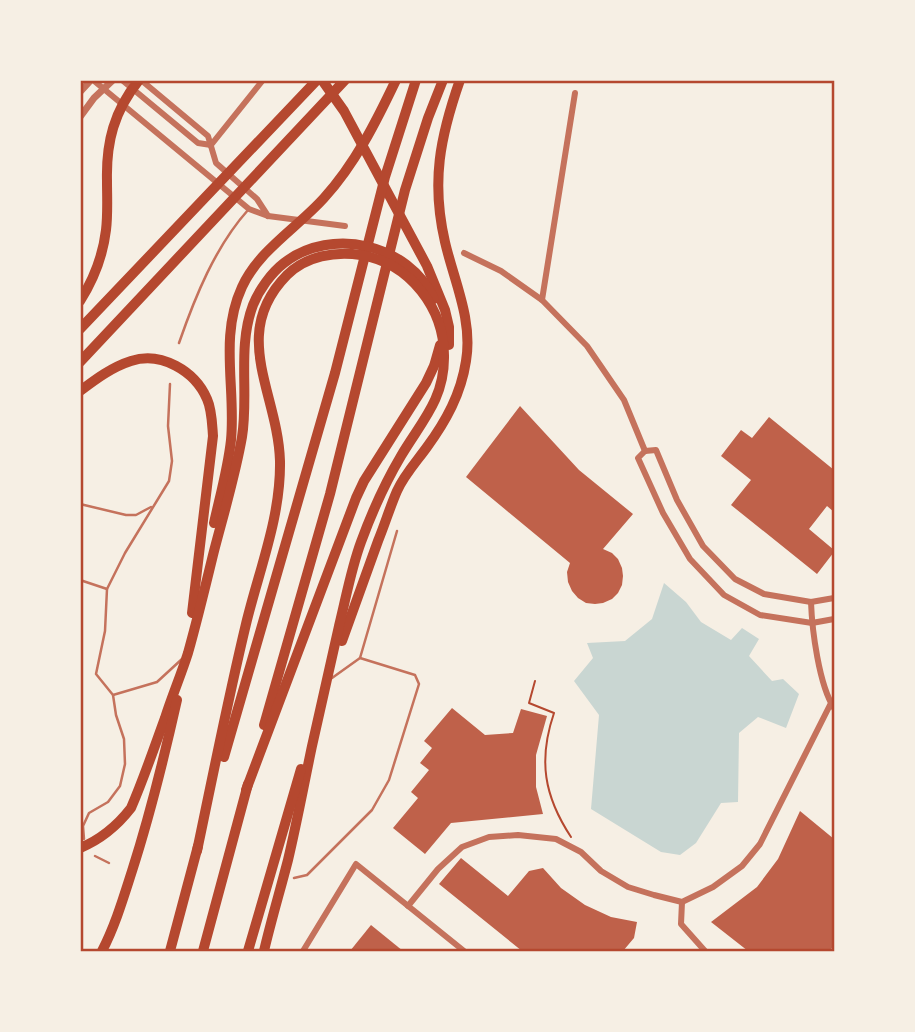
<svg xmlns="http://www.w3.org/2000/svg" width="915" height="1032" font-family="Barlow,sans-serif">
	<style>
		.water { fill: #c9d6d2 }
		.building { fill: #bf614a }
		.lines { fill: none; stroke-linecap: round; stroke-linejoin: round }
		.path { stroke: #b5482f; stroke-width: 2 }
		.service { stroke: #c5725c; stroke-width: 2.5 }
		.minor { stroke: #c5725c; stroke-width: 6 }
		.tertiary { stroke: #c5725c; stroke-width: 7 }
		.motorway { stroke: #b5482f; stroke-width: 10 }
		.neatline { fill: none; stroke: #b5482f; stroke-width: 2.5 }
	</style>
	<rect width="100%" height="100%" fill="#f6efe4"/>
	<polygon class="water" points="664,583 686,602 701,622 731,640 742,628 759,639 749,656 772,681 783,679 799,694 786,728 758,717 739,733 738,802 721,803 696,843 680,855 661,852 591,809 599,715 574,681 593,658 587,643 625,641 652,619"/>
	<g class="building">
		<polygon points="520,406 579,470 633,514 603,549 612,553 618,559 622,568 623,576 622,585 618,593 612,599 603,603 595,604 586,603 578,598 572,591 568,582 567,572 570,563 466,477"/>
		<polygon points="769,417 834,470 834,512 827,506 809,529 834,550 834,552 817,574 731,505 751,480 721,456 741,430 752,438"/>
		<polygon points="452,708 485,735 513,733 521,709 547,716 536,755 536,787 543,814 451,823 425,854 393,828 418,798 411,792 429,770 420,763 432,748 424,741"/>
		<polygon points="800,811 834,839 834,945 830,951 748,951 711,922 757,887 778,859"/>
		<polygon points="461,858 508,896 529,871 543,868 561,888 585,905 611,917 637,922 634,938 623,951 522,951 439,884"/>
		<polygon points="371,925 403,951 350,951"/>
	</g>
	<g class="lines">
		<path class="path" d="M 535,681 L 529,703 L 554,713 C 538,760 544,796 571,837"/>
		<g class="service">
			<path d="M 179,343 C 195,297 215,247 248,210"/>
			<polyline points="80,504 126,515 136,515 151,507"/>
			<polyline points="80,580 107,589"/>
			<polyline points="332,678 360,658 397,531"/>
			<polyline points="113,695 157,682 182,659"/>
			<polyline points="84,839 83,826 89,813 108,802 120,786 125,764 124,739 116,715 113,695 96,674 105,631 107,589 125,553 169,481 172,461 168,426 170,384"/>
			<polyline points="95,856 109,863"/>
			<polyline points="294,878 307,875 372,810 389,780 419,684 415,675 360,658"/>
		</g>
		<g class="minor">
			<polyline points="93,80 249,209 268,216 345,226"/>
			<polyline points="122,80 198,143 211,145"/>
			<polyline points="141,80 208,136 216,163 257,199 268,216"/>
			<polyline points="211,145 263,80"/>
			<polyline points="464,253 501,271 542,300 587,346 624,400 645,451"/>
			<polyline points="542,300 575,93"/>
			<polyline points="645,451 638,458 663,513 690,559 724,595 760,615 812,623 834,619"/>
			<polyline points="645,451 656,450 677,500 703,546 735,579 764,594 811,602 834,598"/>
			<path d="M 811,602 C 812,630 819,685 834,708"/>
			<polyline points="682,902 681,924 705,951"/>
			<polyline points="408,906 438,869 462,847 489,837 518,835 556,839 581,852 601,871 628,887 654,895 682,902 713,887 742,866 760,844 831,703"/>
			<polyline points="303,951 356,864 464,951"/>
		</g>
		<g class="tertiary">
			<polyline points="80,92 91,80"/>
			<polyline points="80,117 94,98 113,80"/>
		</g>
		<g class="motorway">
			<polyline points="322,80 344,111 427,266 445,310 449,327 449,345"/>
			<path d="M 80,301 C 94,279 103,255 106,230 C 108,214 107,197 107,181 C 106,142 114,111 139,80"/>
			<polyline points="80,329 317,80"/>
			<polyline points="80,362 345,80"/>
			<path d="M 80,391 C 96,379 112,367 131,361 C 161,351 195,371 207,399 C 212,410 212,423 213,436 L 192,613"/>
			<path d="M 214,523 C 220,496 228,468 231,440 C 236,388 219,337 242,287 C 259,250 297,228 324,198 C 355,164 376,122 396,80"/>
			<path d="M 342,641 C 354,607 366,574 378,541 C 385,524 390,507 397,491 C 404,475 417,461 427,447 C 446,421 461,394 466,361 C 473,320 454,281 445,242 C 431,182 440,137 460,80"/>
			<polyline points="264,725 330,494 405,190 428,118 443,80"/>
			<polyline points="224,757 335,373 385,177 416,80"/>
			<polyline points="246,790 356,498 364,481 426,383 434,366 440,345"/>
			<path d="M 80,848 C 102,839 117,826 131,808 C 144,778 154,748 165,718 C 172,696 181,675 188,653 C 197,621 205,588 213,555 C 223,516 235,477 242,437 C 249,394 237,347 253,305 C 259,290 271,273 284,263 C 332,226 409,244 434,299"/>
			<path d="M 197,851 C 213,775 228,699 246,624 C 259,570 281,517 280,461 C 278,393 229,334 287,275 C 306,256 335,251 361,255 C 410,263 445,309 444,358 C 444,400 421,422 401,456 C 385,483 372,512 361,542 C 351,569 346,598 339,626 C 330,666 321,706 312,746 C 304,784 297,822 288,860 C 280,891 271,921 264,951"/>
			<path d="M 102,951 C 115,926 123,899 132,871 C 150,815 164,758 177,700"/>
			<polyline points="170,951 198,846"/>
			<polyline points="203,951 248,784"/>
			<polyline points="248,951 301,769"/>
		</g>
	</g>
	<rect width="915" height="1032" fill="none" stroke="#f6efe4" stroke-width="164"/>
	<rect x="82" y="82" width="751" height="868" class="neatline"/>
</svg>
